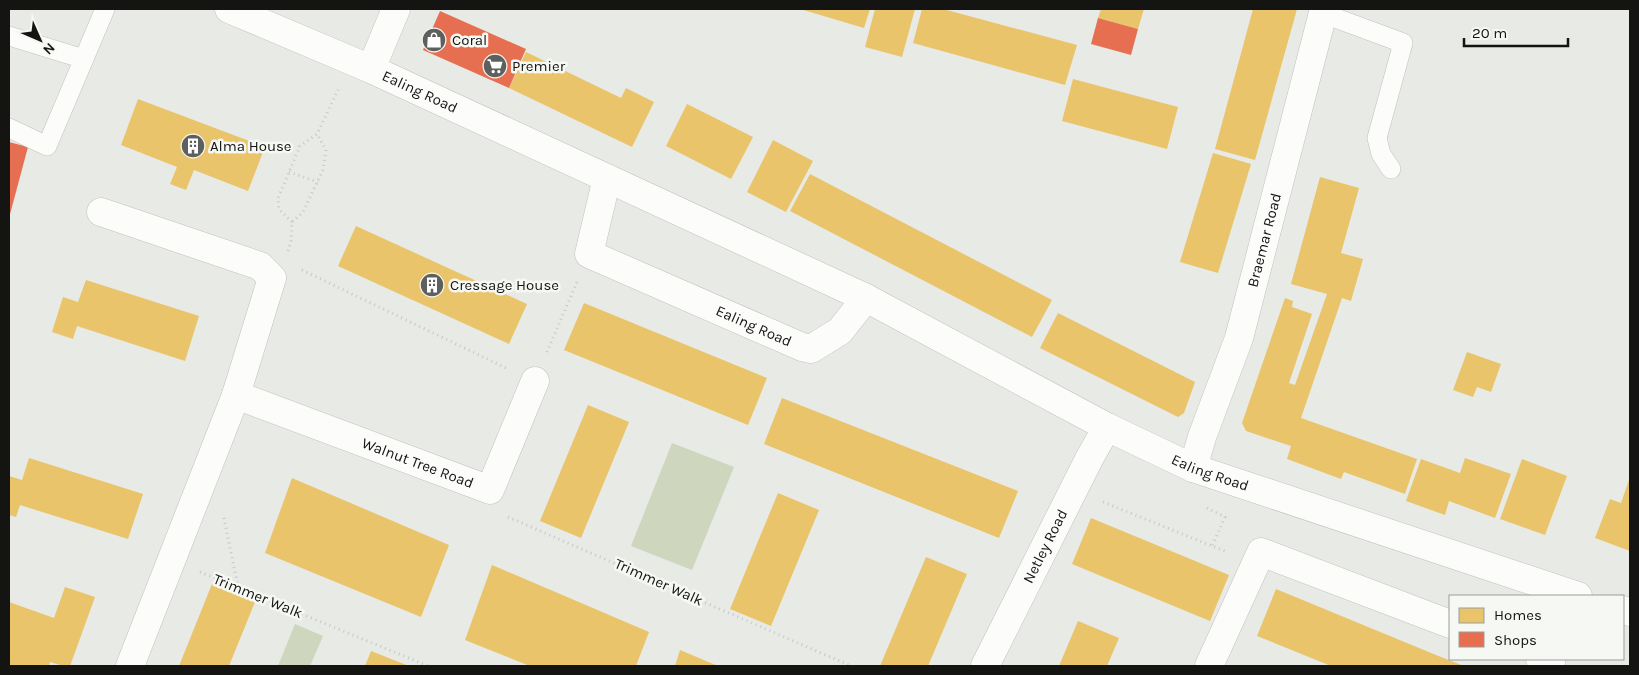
<svg xmlns="http://www.w3.org/2000/svg" width="1639" height="675" font-family="Karla,sans-serif">
	<style>
		.green { fill: #ced6be }
		.homes { fill: #e9c46a }
		.shops { fill: #e76f51 }
		.lines { fill: none; stroke-linecap: round; stroke-linejoin: round }
		.lane-casing { stroke: #c1c2c0; stroke-width: 20 }
		.street-casing { stroke: #c1c2c0; stroke-width: 29 }
		.secondary-casing { stroke: #c1c2c0; stroke-width: 29 }
		.path { stroke: #c8c8c7; stroke-width: 3; stroke-dasharray: 1 4; stroke-linecap: butt }
		.lane { stroke: #fcfcfb; stroke-width: 19 }
		.street { stroke: #fcfcfb; stroke-width: 28 }
		.secondary { stroke: #fcfcfb; stroke-width: 28 }
		.labels { text-anchor: middle; stroke-width: 5; stroke-linejoin: round; paint-order: stroke }
		.poi-label { font-size: 15px; fill: #141513; stroke: #f6f8f3; text-anchor: start }
		.street-label { font-size: 15px; fill: #141513; stroke: #f6f8f3 }
	</style>
	<rect width="100%" height="100%" fill="#e8eae6"/>
	<g class="green">
		<polygon points="672,443 734,467 692,570 631,546"/>
		<polygon points="295,624 323,636 310,666 278,666"/>
	</g>
	<g class="homes">
		<polygon points="800,9 870,9 864,28"/>
		<polygon points="875,9 915,9 902,57 865,47"/>
		<polygon points="922,9 943,9 1077,45 1065,85 913,43"/>
		<polygon points="1101,9 1144,9 1138,29 1098,18"/>
		<polygon points="1253,9 1297,9 1255,160 1215,149"/>
		<polygon points="526,52 621,98 626,88 654,102 632,147 509,88"/>
		<polygon points="1073,79 1178,107 1167,149 1062,121"/>
		<polygon points="138,99 265,147 248,191 194,170 186,190 170,184 177,167 121,145"/>
		<polygon points="687,104 753,137 731,179 666,146"/>
		<polygon points="773,140 813,161 786,212 747,192"/>
		<polygon points="1213,153 1251,164 1218,273 1180,262"/>
		<polygon points="810,174 1052,300 1032,337 790,211"/>
		<polygon points="1320,177 1359,188 1341,253 1363,259 1351,301 1342,298 1301,418 1417,459 1405,494 1344,472 1341,479 1287,459 1291,446 1246,431 1242,423 1285,298 1293,301 1292,307 1312,314 1289,383 1295,385 1327,294 1291,284"/>
		<polygon points="356,226 527,304 509,344 338,266"/>
		<polygon points="86,280 199,316 185,361 77,326 73,339 52,332 63,297 78,302"/>
		<polygon points="584,303 767,378 748,425 564,350"/>
		<polygon points="1058,313 1195,382 1184,413 1178,417 1040,348"/>
		<polygon points="1467,352 1501,364 1491,392 1477,387 1473,397 1453,390"/>
		<polygon points="782,398 1018,491 999,538 764,444"/>
		<polygon points="588,405 629,422 581,538 540,521"/>
		<polygon points="29,458 143,494 128,539 20,505 16,517 9,515 9,476 22,480"/>
		<polygon points="1465,458 1511,474 1495,518 1449,501 1445,515 1406,501 1421,459 1460,473"/>
		<polygon points="1522,459 1567,476 1545,535 1500,519"/>
		<polygon points="1630,477 1630,551 1595,538 1610,499 1621,503"/>
		<polygon points="292,478 449,545 421,617 265,553"/>
		<polygon points="778,493 819,510 771,626 730,609"/>
		<polygon points="1091,518 1229,575 1210,621 1072,564"/>
		<polygon points="926,557 967,574 928,666 880,666"/>
		<polygon points="492,565 649,632 636,666 530,666 465,640"/>
		<polygon points="212,584 255,602 235,651 229,666 179,666"/>
		<polygon points="65,587 95,597 70,666 63,666 50,662 49,666 9,666 9,602 54,618"/>
		<polygon points="1276,589 1436,655 1464,666 1331,666 1257,636"/>
		<polygon points="1078,621 1119,638 1107,666 1059,666"/>
		<polygon points="680,650 718,666 675,666"/>
		<polygon points="371,651 409,666 365,666"/>
	</g>
	<g class="shops">
		<polygon points="440,11 526,49 509,88 423,50"/>
		<polygon points="1098,18 1138,29 1131,55 1091,44"/>
		<polygon points="9,142 28,147 9,218"/>
	</g>
	<g class="lines">
		<g class="lane-casing">
			<g id="lane">
				<polyline points="1322,13 1403,43 1377,138 1381,154 1391,169"/>
				<polyline points="9,36 84,59"/>
				<polyline points="9,128 47,146 105,9"/>
			</g>
		</g>
		<g class="street-casing">
			<g id="street">
				<polyline points="371,69 396,9"/>
				<path id="s1" d="M 607,178 L 589,254 L 802,347 L 811,349 L 840,331 L 866,298"/>
				<polyline points="101,212 260,266 272,278 236,395 130,666"/>
				<path id="s2" d="M 236,395 L 490,490 L 535,381"/>
				<path id="s3" d="M 1193,468 L 1202,437 L 1239,338 L 1324,9"/>
				<polyline points="1540,659 1551,663 1550,666"/>
				<path id="s4" d="M 985,666 L 1089,459 L 1107,427"/>
				<polyline points="1209,666 1261,552 1450,624"/>
			</g>
		</g>
		<g class="secondary-casing">
			<g id="secondary">
				<path id="s5" d="M 229,9 L 371,69 L 866,298 L 1107,427 L 1193,468 L 1578,596"/>
				<polyline points="1623,610 1630,612"/>
			</g>
		</g>
		<g class="path">
			<polyline points="289,172 318,182"/>
			<polyline points="292,222 279,209 278,198 300,146 317,134 339,88"/>
			<polyline points="288,251 291,241 292,222 303,212 323,170 326,150 317,134"/>
			<polyline points="302,270 506,368"/>
			<polyline points="547,352 577,282"/>
			<polyline points="1103,502 1227,552"/>
			<polyline points="1207,508 1225,517 1212,546"/>
			<polyline points="508,517 851,666"/>
			<polyline points="224,518 238,587"/>
			<polyline points="200,572 428,666"/>
		</g>
		<use href="#lane" class="lane"/>
		<use href="#street" class="street"/>
		<use href="#secondary" class="secondary"/>
	</g>
	<defs>
		<g id="shop-disc" transform="scale(1.25)"><circle r="9.5" fill="#5e605d" stroke="#f6f8f3"/><path d="M-5-2.5h2.3a2.7 3.5 0 0 1 5.4 0H5L5.5 6h-11ZM-1.5-2.5h3a1.5 2.3 0 0 0-3 0Z" fill="#fff"/></g>
		<g id="supermarket-disc" transform="scale(1.25)"><circle r="9.5" fill="#5e605d" stroke="#f6f8f3"/><path d="M-6-5.5h2.5l.6 2H6L4.5 2H-2.5L-4.4-4H-6ZM-1.5 3.2a1.3 1.3 0 1 0 .1 0ZM3 3.2a1.3 1.3 0 1 0 .1 0Z" fill="#fff"/></g>
		<g id="building-disc" transform="scale(1.25)"><circle r="9.5" fill="#5e605d" stroke="#f6f8f3"/><path d="M-4-6H4V6H1V3H-1V6H-4ZM-2.5-4.3h1.7v1.8h-1.7ZM.8-4.3h1.7v1.8H.8ZM-2.5-1h1.7V.8h-1.7ZM.8-1h1.7V.8H.8Z" fill="#fff"/></g>
	</defs>
	<g fill-rule="evenodd">
		<use href="#shop-disc" x="434" y="40"/>
		<use href="#supermarket-disc" x="495" y="66"/>
		<use href="#building-disc" x="193" y="146"/>
		<use href="#building-disc" x="432" y="285"/>
	</g>
	<g class="labels">
		<g class="poi-label">
			<text x="452" y="45">Coral</text>
			<text x="512" y="71">Premier</text>
			<text x="210" y="151">Alma House</text>
			<text x="450" y="290">Cressage House</text>
		</g>
		<g class="street-label">
			<text dy="5" stroke="none"><textPath href="#s5" startOffset="208">Ealing Road</textPath></text>
			<text dy="5" stroke="none"><textPath href="#s3" startOffset="239">Braemar Road</textPath></text>
			<text dy="5" stroke="none"><textPath href="#s1" startOffset="258">Ealing Road</textPath></text>
			<text dy="5" stroke="none"><textPath href="#s2" startOffset="194">Walnut Tree Road</textPath></text>
			<text dy="5" stroke="none"><textPath href="#s5" startOffset="1086">Ealing Road</textPath></text>
			<text dy="5" stroke="none"><textPath href="#s4" startOffset="134">Netley Road</textPath></text>
			<text transform="translate(659 582) rotate(24)" y="5">Trimmer Walk</text>
			<text transform="translate(258 596) rotate(22)" y="5">Trimmer Walk</text>
		</g>
	</g>
	<rect width="1639" height="675" fill="none" stroke="#141513" stroke-width="20"/>
	<rect x="1449" y="595" width="175" height="65" fill="#f6f8f3" stroke="#9c9d99"/>
	<rect x="1459" y="608" width="25" height="15" fill="#e9c46a" stroke="#9c9d99"/>
	<text x="1494" y="620" font-size="15" fill="#141513">Homes</text>
	<rect x="1459" y="632" width="25" height="15" fill="#e76f51" stroke="#9c9d99"/>
	<text x="1494" y="645" font-size="15" fill="#141513">Shops</text>
	<g transform="translate(40 40) rotate(135)" stroke="#f6f8f3" stroke-width="4" paint-order="stroke">
	<path d="M0-4L9 19L0 12L-9 19Z" fill="#141513"/>
	<text y="-8" font-size="14" font-weight="bold" text-anchor="middle" fill="#141513">N</text>
	</g>
	<path d="M1464 38v8h104v-8" fill="none" stroke="#141513" stroke-width="2.5"/>
	<text x="1472" y="38" font-size="15" fill="#141513" stroke="#f6f8f3" stroke-width="4" paint-order="stroke">20 m</text>
</svg>
